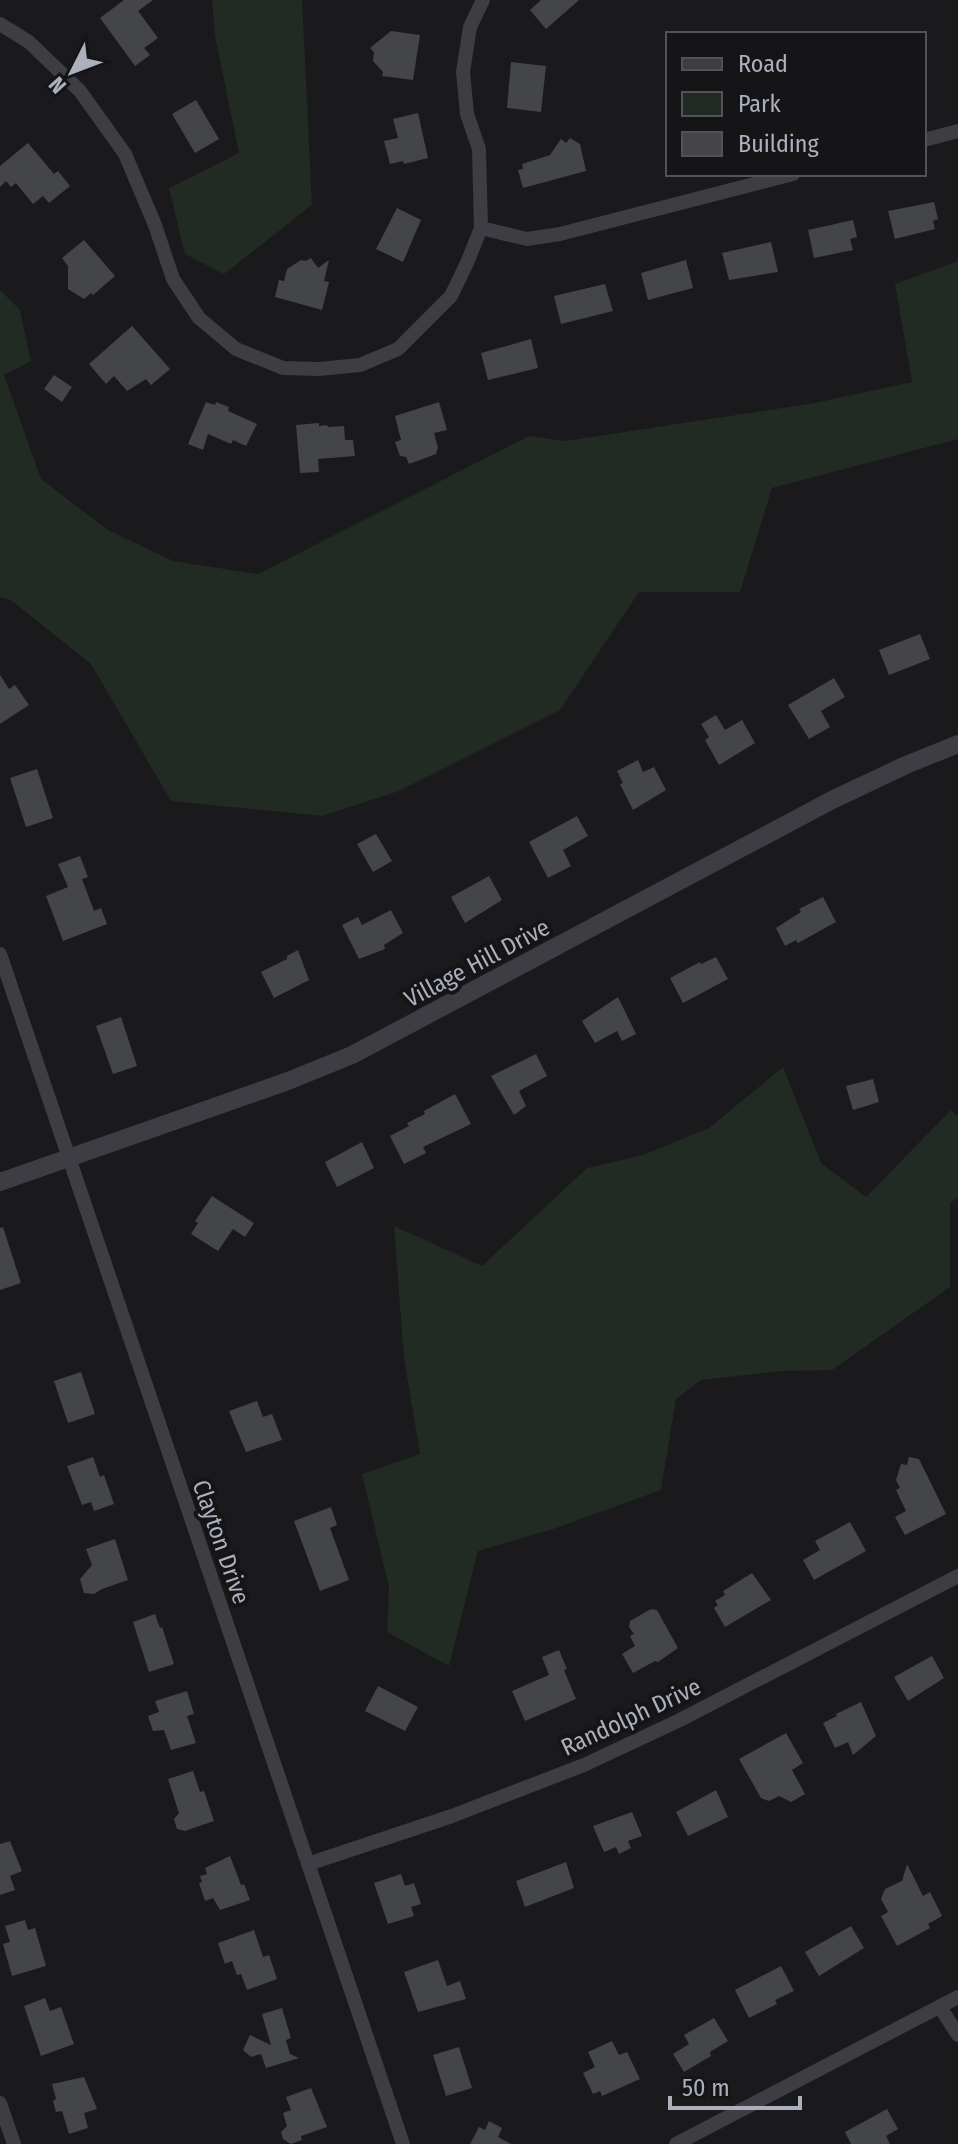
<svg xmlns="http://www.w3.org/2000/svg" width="958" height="2144" font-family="'Fira Sans Condensed',sans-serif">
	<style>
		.green { fill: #212a23 }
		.building { fill: #444549 }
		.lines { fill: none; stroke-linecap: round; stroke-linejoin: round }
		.minor { stroke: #3d3d43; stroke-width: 14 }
		.tertiary { stroke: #3d3d43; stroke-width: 18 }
		.labels { text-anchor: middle; stroke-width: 8; stroke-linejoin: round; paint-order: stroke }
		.street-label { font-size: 24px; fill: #acb0bc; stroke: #151517 }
	</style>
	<rect width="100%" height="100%" fill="#1a1a1c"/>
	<g class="green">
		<polygon points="212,0 302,0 312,205 224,274 185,254 169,188 239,153 215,36"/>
		<polygon points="958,261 958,439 772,488 740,592 639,592 560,710 399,791 322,816 171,801 91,664 12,601 0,597 0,290 20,310 31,361 4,375 41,479 108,530 173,561 258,574 529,436 565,441 815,403 912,382 895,284"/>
		<polygon points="783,1067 821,1163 866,1197 951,1110 958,1117 958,1198 950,1203 950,1287 832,1370 783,1371 701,1380 676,1399 661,1490 553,1529 478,1551 449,1666 387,1632 389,1587 362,1474 420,1454 404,1359 394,1226 482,1266 587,1168 643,1155 709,1128"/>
	</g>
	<g class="building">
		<polygon points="124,0 153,0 138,11 158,38 144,48 150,55 135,66 100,18"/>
		<polygon points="541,0 579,0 546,29 530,10"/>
		<polygon points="391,31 420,35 413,80 382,76 383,72 373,61 374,52 370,48"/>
		<polygon points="511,62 546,66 541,112 507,108"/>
		<polygon points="196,100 219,139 195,153 172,114"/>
		<polygon points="418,113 428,158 404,164 403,161 390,164 384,141 398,138 393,119"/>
		<polygon points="570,138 580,144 586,171 523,188 518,170 523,169 522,164 550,155 561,139 566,143"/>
		<polygon points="28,143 54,174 58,171 70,186 49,203 43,196 33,204 16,183 11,187 6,181 0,187 0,166"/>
		<polygon points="934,202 938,219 933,221 935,229 895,239 888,211"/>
		<polygon points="397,208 421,220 403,262 376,249"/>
		<polygon points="853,220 857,237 850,239 853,250 814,258 808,230"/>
		<polygon points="84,240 115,276 93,295 91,293 84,299 68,289 68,266 62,258"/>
		<polygon points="771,242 778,272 729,280 722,253"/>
		<polygon points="311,258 318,268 329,260 324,281 329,282 322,310 275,297 279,280 284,281 287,269 301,260 306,261"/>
		<polygon points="686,260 693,288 648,300 641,273"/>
		<polygon points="605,284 613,311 561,324 554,296"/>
		<polygon points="132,326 170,369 151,385 146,379 127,391 114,376 106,384 89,364"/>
		<polygon points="531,339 538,368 488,380 481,353"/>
		<polygon points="54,375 72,387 62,402 44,389"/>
		<polygon points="206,402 215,405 216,402 229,407 228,411 257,424 246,446 233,440 231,444 208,434 203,450 188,444"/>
		<polygon points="439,402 447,430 434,433 438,448 436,454 409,464 406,457 400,456 395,442 401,440 395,416"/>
		<polygon points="319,423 319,426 327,425 328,427 344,426 345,440 353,440 355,456 318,459 319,472 300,473 296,425"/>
		<polygon points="920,634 930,659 889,675 879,650"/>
		<polygon points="0,675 9,689 15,685 29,705 0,724"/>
		<polygon points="834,678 845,697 821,711 830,727 809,739 788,705"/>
		<polygon points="716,715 725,730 742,720 755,743 719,765 705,740 709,737 701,724"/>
		<polygon points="638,760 643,772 654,767 666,790 633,810 620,784 623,783 617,771"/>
		<polygon points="37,769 53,818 26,827 10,778"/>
		<polygon points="577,816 588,836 563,850 571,866 548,878 529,842"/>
		<polygon points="376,834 392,861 373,872 357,844"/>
		<polygon points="80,856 88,877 82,879 94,911 101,908 107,924 63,941 46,896 68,887 58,864"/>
		<polygon points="489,876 502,900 465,923 451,897"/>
		<polygon points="823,897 836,922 798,943 796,940 785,946 776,928 801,912 799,909"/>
		<polygon points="391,910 403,933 384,945 385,949 359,959 342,925 358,917 362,925"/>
		<polygon points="298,950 309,980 274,998 261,972 287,959 287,956"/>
		<polygon points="716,957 728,979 683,1003 670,978 700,962 701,964"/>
		<polygon points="618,997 636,1034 622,1041 617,1031 595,1043 582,1021"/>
		<polygon points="121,1017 137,1066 113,1074 96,1026"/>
		<polygon points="536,1054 547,1076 519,1091 526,1106 514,1115 491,1076"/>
		<polygon points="873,1079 879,1102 853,1110 846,1086"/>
		<polygon points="455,1094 471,1124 423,1147 426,1153 404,1164 390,1136 409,1126 407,1123 425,1114 424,1111"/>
		<polygon points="362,1142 374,1168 337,1187 325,1162"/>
		<polygon points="212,1196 254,1223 245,1237 233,1229 218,1251 191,1234 198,1223 195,1221"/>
		<polygon points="3,1227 21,1283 0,1290 0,1228"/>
		<polygon points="81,1372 95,1414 68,1423 54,1381"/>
		<polygon points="257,1401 263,1417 272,1414 282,1440 246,1452 229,1411"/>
		<polygon points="93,1457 100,1477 104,1475 114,1504 94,1511 91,1502 82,1505 67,1466"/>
		<polygon points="909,1457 919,1459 946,1514 905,1535 895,1517 906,1511 896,1490 900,1488 896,1480 901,1464 907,1465"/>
		<polygon points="331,1507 337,1525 330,1528 349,1580 320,1591 294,1521"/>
		<polygon points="850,1522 866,1551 814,1580 803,1560 820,1550 815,1541"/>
		<polygon points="115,1539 128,1580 102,1589 94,1594 84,1593 80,1579 92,1565 86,1549"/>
		<polygon points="752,1573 771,1600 725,1627 714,1608 718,1605 715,1601 725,1595 723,1591"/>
		<polygon points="651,1609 657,1610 678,1648 658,1662 655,1661 633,1673 622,1654 635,1646 630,1636 634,1634 629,1627 630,1621"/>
		<polygon points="155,1614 160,1628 162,1627 174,1664 149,1672 133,1622"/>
		<polygon points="559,1650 567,1669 564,1670 576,1699 525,1721 512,1691 549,1675 542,1657"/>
		<polygon points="932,1656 944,1678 908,1701 894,1677"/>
		<polygon points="378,1686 418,1707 405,1731 365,1711"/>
		<polygon points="187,1691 194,1714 187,1716 196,1743 171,1750 164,1730 153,1731 148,1716 159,1712 155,1701"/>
		<polygon points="861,1702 876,1736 853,1755 848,1742 835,1748 823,1723 837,1716 836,1714"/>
		<polygon points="786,1733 803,1763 792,1770 805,1794 791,1802 779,1796 769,1801 761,1798 739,1759"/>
		<polygon points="193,1771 200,1792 204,1791 214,1821 185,1831 177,1829 174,1819 179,1813 168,1779"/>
		<polygon points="716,1790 728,1817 688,1836 676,1812"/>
		<polygon points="632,1812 642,1836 628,1841 631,1848 619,1854 616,1847 604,1852 593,1826"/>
		<polygon points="10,1841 22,1871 10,1876 15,1890 0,1895 0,1844"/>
		<polygon points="230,1856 241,1885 244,1884 250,1900 220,1910 213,1898 205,1901 199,1883 202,1882 200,1876 207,1874 205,1868"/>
		<polygon points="566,1862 574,1888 525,1907 516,1881"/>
		<polygon points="907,1864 923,1896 930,1892 942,1916 928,1924 930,1928 897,1946 881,1916 888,1912 881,1899 885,1889 902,1881"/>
		<polygon points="401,1874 405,1886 414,1883 421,1904 411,1907 414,1916 388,1924 374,1883"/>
		<polygon points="25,1920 28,1930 35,1928 46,1966 12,1976 3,1944 10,1942 5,1926"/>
		<polygon points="851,1926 864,1948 819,1976 805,1952"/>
		<polygon points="254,1930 263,1957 269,1955 277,1979 247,1990 241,1974 237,1975 232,1961 225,1964 218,1943"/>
		<polygon points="438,1960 447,1986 460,1981 466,1999 418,2012 404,1972"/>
		<polygon points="781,1966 794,1991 775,2000 777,2004 749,2018 735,1990"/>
		<polygon points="45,1998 50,2011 61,2007 74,2044 41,2056 24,2006"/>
		<polygon points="282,2008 291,2038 286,2040 290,2054 299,2058 266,2068 261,2054 251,2057 243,2050 250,2035 271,2045 262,2014"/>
		<polygon points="714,2018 728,2041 710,2052 711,2056 684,2072 673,2054 689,2044 684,2035"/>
		<polygon points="612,2041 619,2055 627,2052 640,2079 602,2096 600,2091 593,2094 583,2073 595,2067 588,2052"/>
		<polygon points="459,2047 472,2088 446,2096 433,2055"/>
		<polygon points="84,2077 97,2109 84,2113 88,2128 69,2134 62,2111 56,2112 53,2101 56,2099 52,2084"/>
		<polygon points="311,2088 327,2127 301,2136 302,2140 291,2144 283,2139 281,2132 287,2126 283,2113 291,2110 286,2097"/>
		<polygon points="887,2109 898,2129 886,2136 890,2144 851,2144 845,2132"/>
		<polygon points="489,2121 502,2128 498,2137 511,2144 470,2144 479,2127 485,2130"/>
	</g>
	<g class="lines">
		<g class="minor">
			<polyline points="0,24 29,42 80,91 125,154 155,225 173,279 199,318 236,349 283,368 319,369 360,365 398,349 451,296 467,263 481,228 479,149 467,114 463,72 470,27 483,0"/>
			<polyline points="924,140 958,131"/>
			<polyline points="481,228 527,239 560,234 793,174"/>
			<polyline points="0,954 403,2144"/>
			<polyline points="308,1864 452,1816 584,1765 680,1720 958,1576"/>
			<polyline points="940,2007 958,2035"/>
			<polyline points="0,2103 14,2144"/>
			<polyline points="676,2144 958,1997"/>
		</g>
		<polyline class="tertiary" points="0,1182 288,1081 352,1055 832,800 906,765 958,744"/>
	</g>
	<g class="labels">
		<g class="street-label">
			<text transform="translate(477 963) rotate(-28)" y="8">Village Hill Drive</text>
			<text transform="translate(221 1542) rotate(71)" y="8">Clayton Drive</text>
			<text transform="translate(631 1717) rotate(-25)" y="8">Randolph Drive</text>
		</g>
	</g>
	<rect x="666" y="32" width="260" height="144" fill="#151517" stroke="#515359" stroke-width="2"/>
	<rect x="682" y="58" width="40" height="12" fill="#3d3d43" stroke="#515359" stroke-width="2"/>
	<text x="738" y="72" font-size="24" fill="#acb0bc">Road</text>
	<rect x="682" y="92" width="40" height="24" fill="#212a23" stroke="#515359" stroke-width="2"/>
	<text x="738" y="112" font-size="24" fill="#acb0bc">Park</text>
	<rect x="682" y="132" width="40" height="24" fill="#444549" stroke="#515359" stroke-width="2"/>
	<text x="738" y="152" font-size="24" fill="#acb0bc">Building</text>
	<g transform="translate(72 72) rotate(228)" stroke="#151517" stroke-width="6" paint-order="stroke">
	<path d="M0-6L14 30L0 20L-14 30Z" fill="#acb0bc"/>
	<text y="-12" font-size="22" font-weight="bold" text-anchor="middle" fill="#acb0bc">N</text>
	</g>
	<path d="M670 2096v12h130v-12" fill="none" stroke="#acb0bc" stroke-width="4"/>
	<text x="682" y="2096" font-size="24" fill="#acb0bc" stroke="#151517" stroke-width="6" paint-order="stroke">50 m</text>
</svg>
